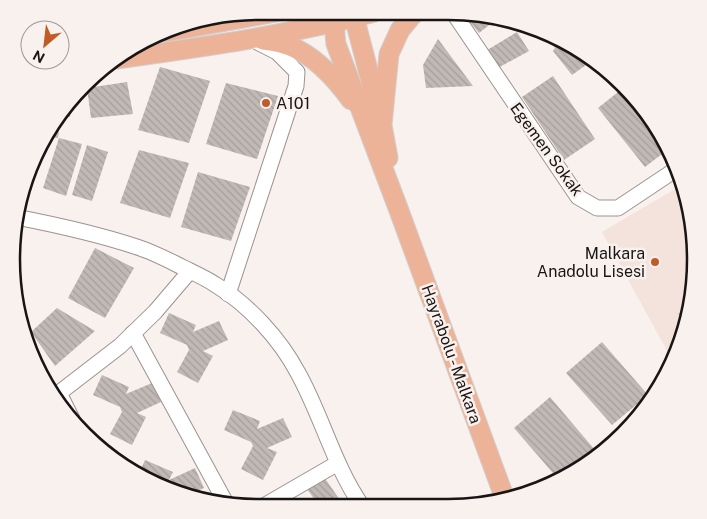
<svg xmlns="http://www.w3.org/2000/svg" width="707" height="519" font-family="'Public Sans',sans-serif">
	<style>
		.built { fill: #f3e3dc }
		.building { fill: url(#building-back-hatch) }
		.lines { fill: none; stroke-linecap: round; stroke-linejoin: round }
		.minor-casing { stroke: #9b9390; stroke-width: 17 }
		.major-casing { stroke: #d1d0d0; stroke-width: 21 }
		.minor { stroke: #fff; stroke-width: 15 }
		.major { stroke: #ecb398; stroke-width: 19 }
		.poi-dot { fill: #c15c28; stroke: #f9f1ee; stroke-width: 2 }
		.labels { text-anchor: middle; stroke-width: 5; stroke-linejoin: round; paint-order: stroke }
		.poi-label { font-size: 16px; fill: #181514; stroke: #f9f1ee; text-anchor: start }
		.street-label { font-size: 16px; fill: #181514; stroke: #f9f1ee }
		.rim { fill: none; stroke: #181514; stroke-width: 2.5 }
	</style>
	<defs>
		<pattern id="building-back-hatch" width="6" height="6" patternUnits="userSpaceOnUse" patternTransform="scale(1.25)"><rect width="6" height="6" fill="#c1b9b6"/><path d="M-1 5l2 2M0 0l6 6M5-1l2 2" fill="none" stroke="#a59e9c"/></pattern>
	</defs>
	<rect width="100%" height="100%" fill="#f9f1ee"/>
	<polygon class="built" points="682,185 687,196 694,292 671,358 602,232"/>
	<g class="building">
		<polygon points="462,12 489,16 493,22 479,33"/>
		<polygon points="517,32 529,51 496,69 484,52"/>
		<polygon points="544,34 586,53 593,60 572,75 553,51 555,48"/>
		<polygon points="438,39 473,86 426,88 423,65"/>
		<polygon points="160,67 210,81 189,143 138,130"/>
		<polygon points="553,76 595,139 564,160 522,97"/>
		<polygon points="127,82 133,114 91,118 87,88"/>
		<polygon points="226,83 278,96 257,159 206,144"/>
		<polygon points="623,88 645,109 666,151 645,167 598,108"/>
		<polygon points="72,98 70,117 59,116"/>
		<polygon points="57,119 60,120 58,138 50,137 51,128"/>
		<polygon points="48,133 31,191 24,189 37,149"/>
		<polygon points="59,138 82,144 66,196 43,188"/>
		<polygon points="87,145 108,152 92,201 72,195"/>
		<polygon points="139,150 189,163 170,218 120,203"/>
		<polygon points="198,172 250,187 231,241 181,227"/>
		<polygon points="95,248 134,268 105,318 68,298"/>
		<polygon points="689,306 684,321 678,314"/>
		<polygon points="57,308 95,331 55,366 31,332"/>
		<polygon points="169,313 196,325 193,332 219,321 228,340 203,351 213,356 198,383 177,372 189,350 187,345 160,333"/>
		<polygon points="602,342 648,395 612,425 566,373"/>
		<polygon points="28,346 48,374 43,377 30,354"/>
		<polygon points="102,375 129,387 126,394 152,383 161,402 137,413 146,417 132,445 110,434 122,412 120,407 93,395"/>
		<polygon points="550,397 595,450 565,476 559,480 514,428"/>
		<polygon points="233,410 260,421 257,429 283,418 292,437 267,448 277,452 263,480 241,469 253,446 251,442 224,430"/>
		<polygon points="145,460 173,472 169,480 195,468 204,488 186,496 138,476"/>
		<polygon points="324,477 340,500 331,507 320,507 307,489"/>
	</g>
	<g class="lines">
		<g class="minor-casing">
			<g id="minor">
				<polyline points="453,12 578,197 597,208 618,208 675,170"/>
				<path d="M 16,217 C 57,225 98,234 137,247 C 153,252 168,260 182,267 C 194,273 206,278 216,285 C 249,305 280,339 298,373 C 322,416 334,466 362,506"/>
				<polyline points="228,294 296,86 297,72 277,52 259,43"/>
				<polyline points="133,333 227,505"/>
				<polyline points="59,393 72,419"/>
				<polyline points="55,398 59,393 120,346 155,312 190,271"/>
				<polyline points="262,507 338,463"/>
			</g>
		</g>
		<g class="major-casing">
			<g id="major">
				<path d="M 342,11 C 334,25 334,29 336,44 L 398,208 L 505,499"/>
				<polyline points="345,11 352,18 356,24 379,112"/>
				<polyline points="166,32 282,11"/>
				<path d="M 263,40 C 272,41 281,42 290,46 C 315,56 335,78 351,100"/>
				<path d="M 117,59 C 203,47 290,35 374,12"/>
				<polyline points="388,158 382,125 389,54 400,30 415,12"/>
			</g>
		</g>
		<use href="#minor" class="minor"/>
		<use href="#major" class="major"/>
	</g>
	<g class="poi-dot">
		<circle cx="266" cy="103" r="5"/>
		<circle cx="655" cy="262" r="5"/>
	</g>
	<g class="labels">
		<g class="poi-label">
			<text x="276" y="109">A101</text>
			<text x="645" y="259" text-anchor="end">Malkara<tspan x="645" dy="18">Anadolu Lisesi</tspan></text>
		</g>
		<g class="street-label">
			<text transform="translate(547 149) rotate(54)" y="6">Egemen Sokak</text>
			<text transform="translate(452 354) rotate(70)" y="6">Hayrabolu - Malkara</text>
		</g>
	</g>
	<path d="M0 0H707V519H0ZM259 20H448A239 239 0 0 1 687 259V260A239 239 0 0 1 448 499H259A239 239 0 0 1 20 260V259A239 239 0 0 1 259 20Z" fill="#f9f1ee" fill-rule="evenodd"/>
	<path class="rim" d="M259 20H448A239 239 0 0 1 687 259V260A239 239 0 0 1 448 499H259A239 239 0 0 1 20 260V259A239 239 0 0 1 259 20Z"/>
	<g transform="translate(45 45) rotate(208)"><circle r="24" fill="#f9f1ee" stroke="#9f9997"/>
	<path d="M0-4L9 19L0 12L-9 19Z" fill="#c15c28"/>
	<text y="-8" font-size="14" font-weight="bold" text-anchor="middle" fill="#181514">N</text>
	</g>
</svg>
